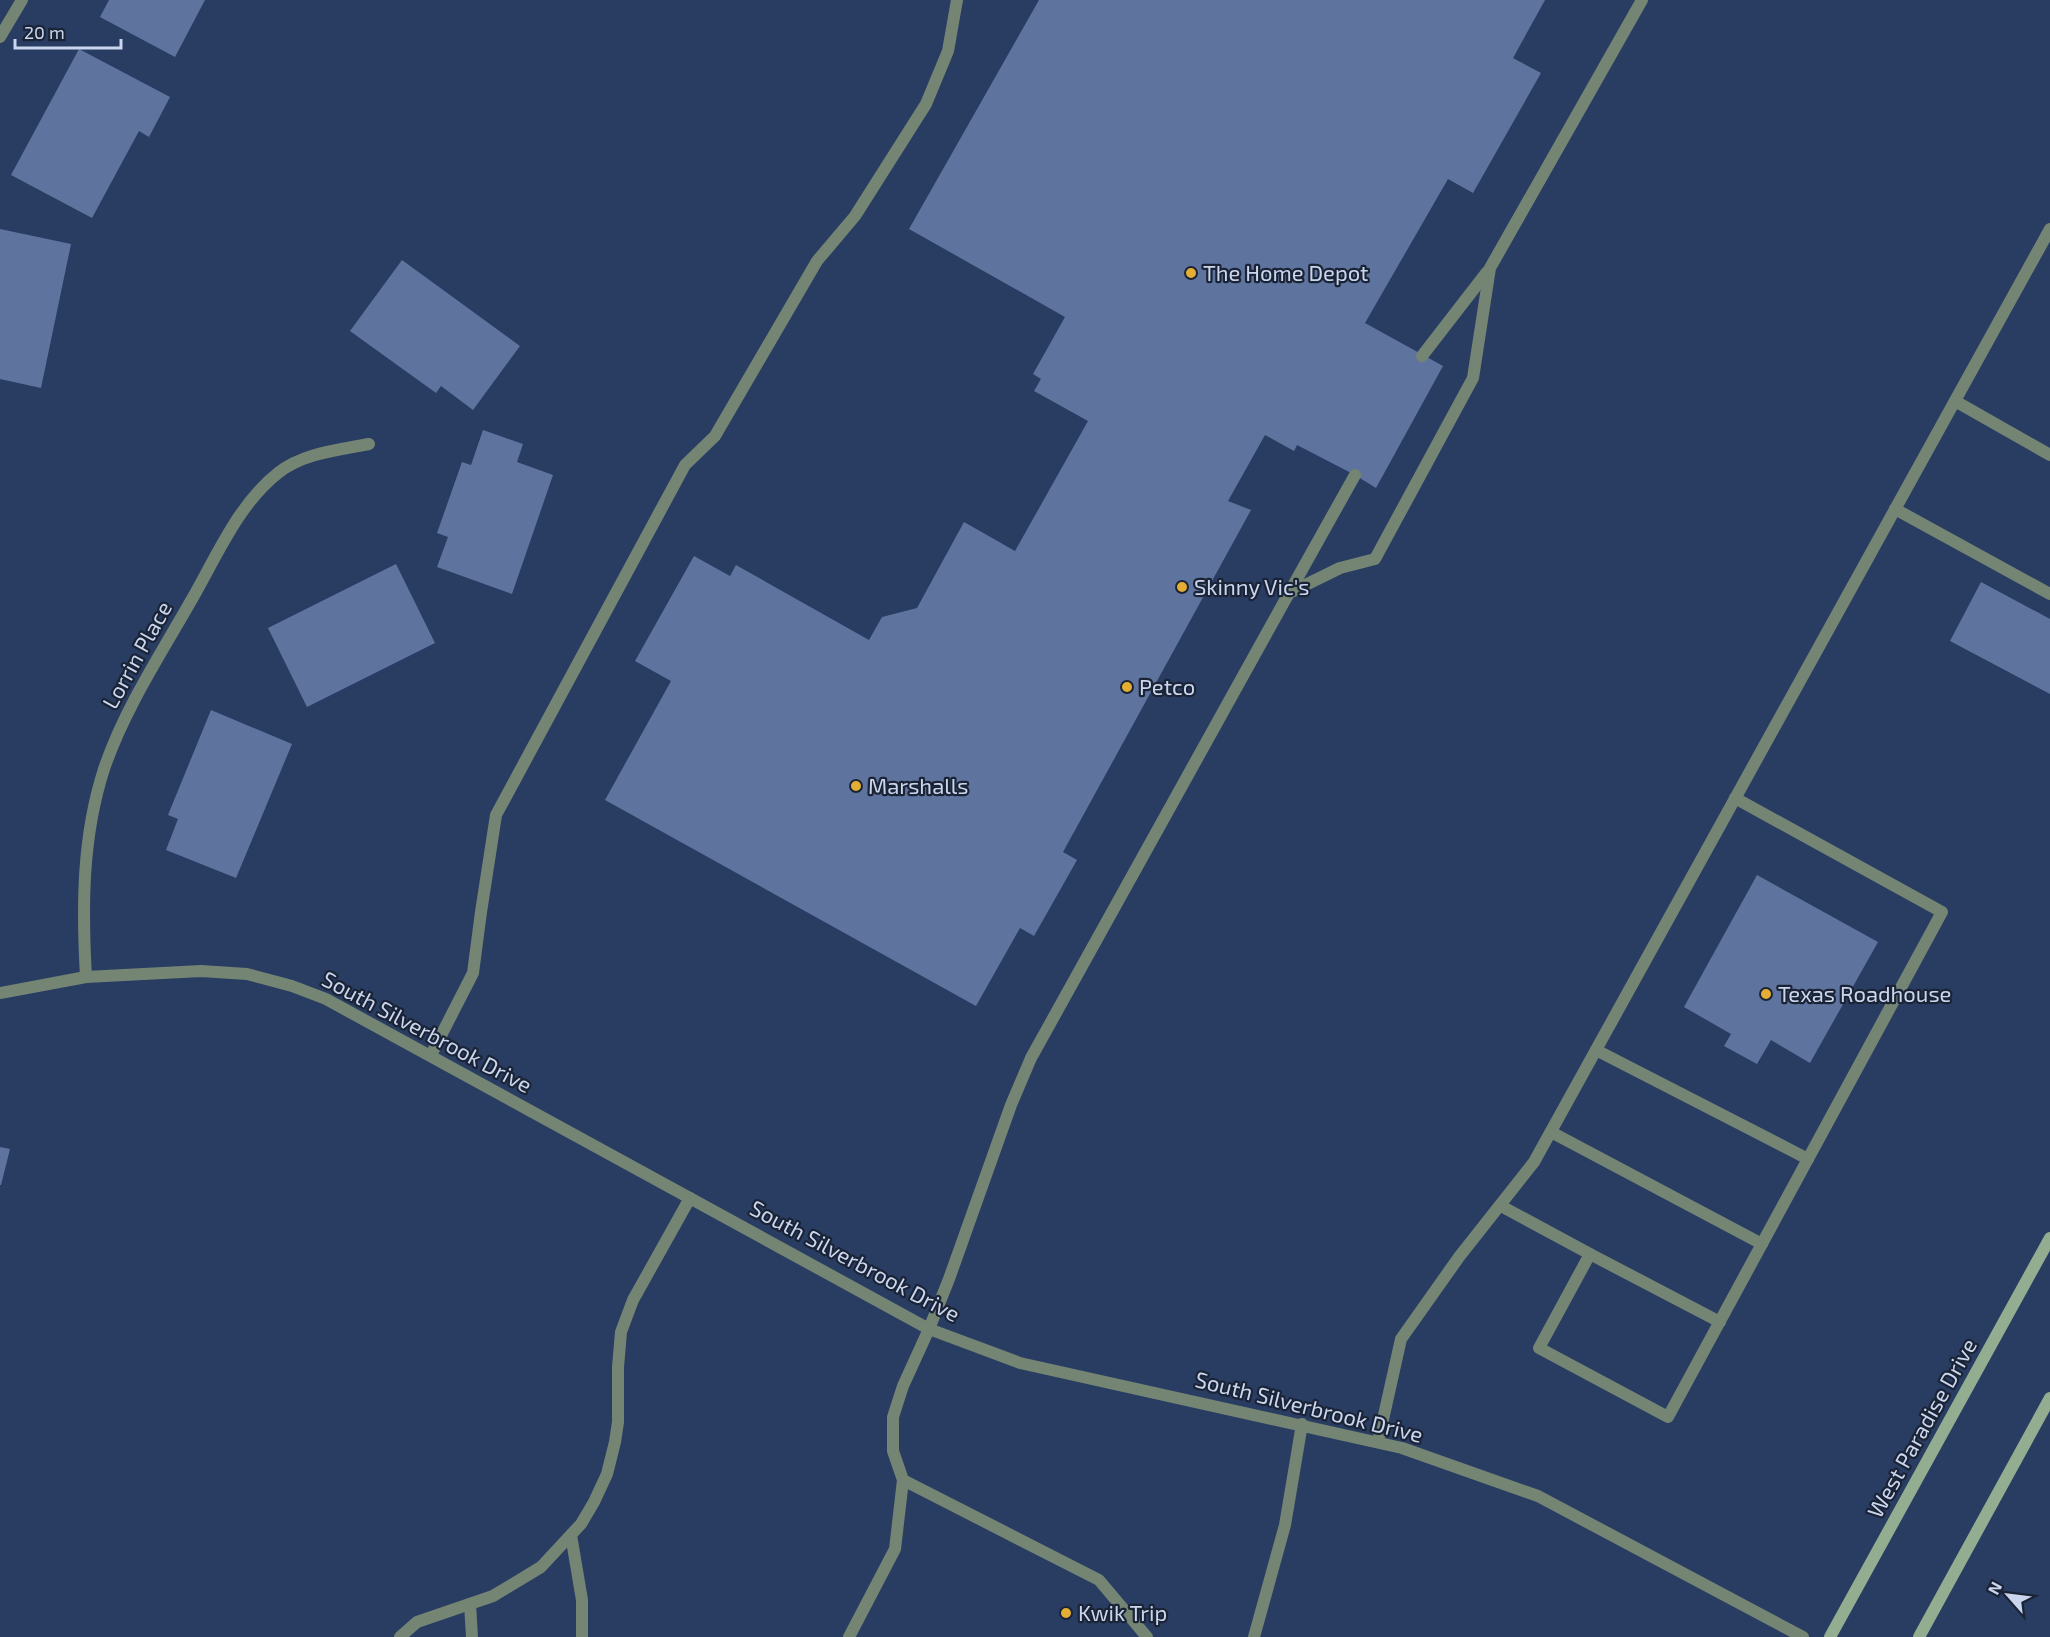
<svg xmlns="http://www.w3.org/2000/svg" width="2050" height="1637" font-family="'Exo 2',sans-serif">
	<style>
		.building { fill: #5e749e }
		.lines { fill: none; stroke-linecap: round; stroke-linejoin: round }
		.lane { stroke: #758573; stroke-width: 12 }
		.street { stroke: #758573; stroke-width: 12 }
		.secondary { stroke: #93ad91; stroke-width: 12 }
		.poi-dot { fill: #e4ae35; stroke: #1b2436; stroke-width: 2 }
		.labels { text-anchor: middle; stroke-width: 4.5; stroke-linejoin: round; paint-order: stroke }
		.poi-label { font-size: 22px; fill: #cad6ee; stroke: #1b2436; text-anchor: start }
		.street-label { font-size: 22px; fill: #cad6ee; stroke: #1b2436 }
	</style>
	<rect width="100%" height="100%" fill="#293d63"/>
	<g class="building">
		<polygon points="109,0 205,0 175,57 100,17"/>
		<polygon points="1039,0 1545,0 1513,58 1541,73 1473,193 1448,179 1365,323 1443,366 1376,488 1355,475 1297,445 1294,451 1265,435 1228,501 1251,510 1063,852 1077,860 1034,936 1020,928 976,1006 605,800 671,681 635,661 694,556 730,576 736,565 869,640 882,617 917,608 964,522 1015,551 1088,421 1034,391 1041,379 1033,374 1065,317 909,229"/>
		<polygon points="79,49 170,97 149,137 139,131 92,218 11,175"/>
		<polygon points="0,229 71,244 41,388 0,379"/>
		<polygon points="402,260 520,346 473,410 441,386 436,393 350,331"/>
		<polygon points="483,430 523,444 517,462 553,475 512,594 437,567 448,537 437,533 462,462 471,465"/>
		<polygon points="396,564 435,643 307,707 268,628"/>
		<polygon points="1981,582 2050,619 2050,694 1950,641"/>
		<polygon points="211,710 292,744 236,878 166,850 178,819 168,815"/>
		<polygon points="1757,875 1878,942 1810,1063 1771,1040 1757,1064 1724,1046 1731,1034 1684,1007"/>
		<polygon points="0,1147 10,1149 1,1185 0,1185"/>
	</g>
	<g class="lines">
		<g class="lane">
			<polyline points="1422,356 1487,272"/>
			<polyline points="1955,401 2050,455"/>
			<polyline points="1895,509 2050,594"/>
			<polyline points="1289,593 1355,475"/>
			<polyline points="1596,1050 1808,1159"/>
			<polyline points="431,1055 473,973 481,912 496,815 685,465 715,436 817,261 855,216 926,104 948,51 957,0"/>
			<polyline points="1551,1132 1762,1244"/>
			<polyline points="1501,1206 1590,1254 1539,1348 1668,1417 1942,912 1735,798"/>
			<polyline points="1590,1254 1720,1322"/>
			<polyline points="1378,1442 1401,1339 1459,1257 1534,1162 2050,229"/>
			<polyline points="903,1480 1099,1580 1147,1637"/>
			<polyline points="571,1535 582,1600 582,1637"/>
			<polyline points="470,1604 472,1637"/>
			<polyline points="400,1637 417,1622 493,1596 541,1567 581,1524 594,1502 607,1474 615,1442 618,1422 618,1367 621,1332 633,1300 690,1198"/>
			<polyline points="849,1637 895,1549 903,1480 893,1451 893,1417 903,1386 929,1329 949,1279 1011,1105 1031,1058 1289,593 1340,568 1375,559 1473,378 1490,268 1642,0"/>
			<polyline points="1254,1637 1285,1525 1302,1424"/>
		</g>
		<g class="street">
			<polyline points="0,37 22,0"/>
			<path d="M 86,977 C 82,907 82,837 104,769 C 125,707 164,649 196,592 C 219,551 240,503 278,473 C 303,453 339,450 369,444"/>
			<polyline points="0,993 86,977 201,971 247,974 292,986 326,999 929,1329 1020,1363 1402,1448 1538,1496 1803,1637"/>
		</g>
		<g class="secondary">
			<polyline points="1830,1637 2050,1238"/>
			<polyline points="1919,1637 2050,1398"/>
		</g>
	</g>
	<g class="poi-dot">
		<circle cx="1191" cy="273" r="6"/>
		<circle cx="1182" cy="587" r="6"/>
		<circle cx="1127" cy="687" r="6"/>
		<circle cx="856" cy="786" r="6"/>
		<circle cx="1766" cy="994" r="6"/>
		<circle cx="1066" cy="1613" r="6"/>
	</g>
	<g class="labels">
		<g class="poi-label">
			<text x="1203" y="281">The Home Depot</text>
			<text x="1194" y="595">Skinny Vic's</text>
			<text x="1139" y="695">Petco</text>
			<text x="868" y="794">Marshalls</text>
			<text x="1778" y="1002">Texas Roadhouse</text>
			<text x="1078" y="1621">Kwik Trip</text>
		</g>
		<g class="street-label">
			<text transform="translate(137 655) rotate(-61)" y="8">Lorrin Place</text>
			<text transform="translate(427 1032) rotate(28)" y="8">South Silverbrook Drive</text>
			<text transform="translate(855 1261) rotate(28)" y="8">South Silverbrook Drive</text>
			<text transform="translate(1309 1407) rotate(14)" y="8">South Silverbrook Drive</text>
			<text transform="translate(1922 1428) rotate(-61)" y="8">West Paradise Drive</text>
		</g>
	</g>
	<g transform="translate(2008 1595) rotate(298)" stroke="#1b2436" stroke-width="4.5" paint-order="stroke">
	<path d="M0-4.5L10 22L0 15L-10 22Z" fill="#cad6ee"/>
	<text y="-9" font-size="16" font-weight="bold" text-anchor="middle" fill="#cad6ee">N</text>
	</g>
	<path d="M15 39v9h106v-9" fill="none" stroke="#cad6ee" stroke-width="3"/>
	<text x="24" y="39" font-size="18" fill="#cad6ee" stroke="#1b2436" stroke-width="4.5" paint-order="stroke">20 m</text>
</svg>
